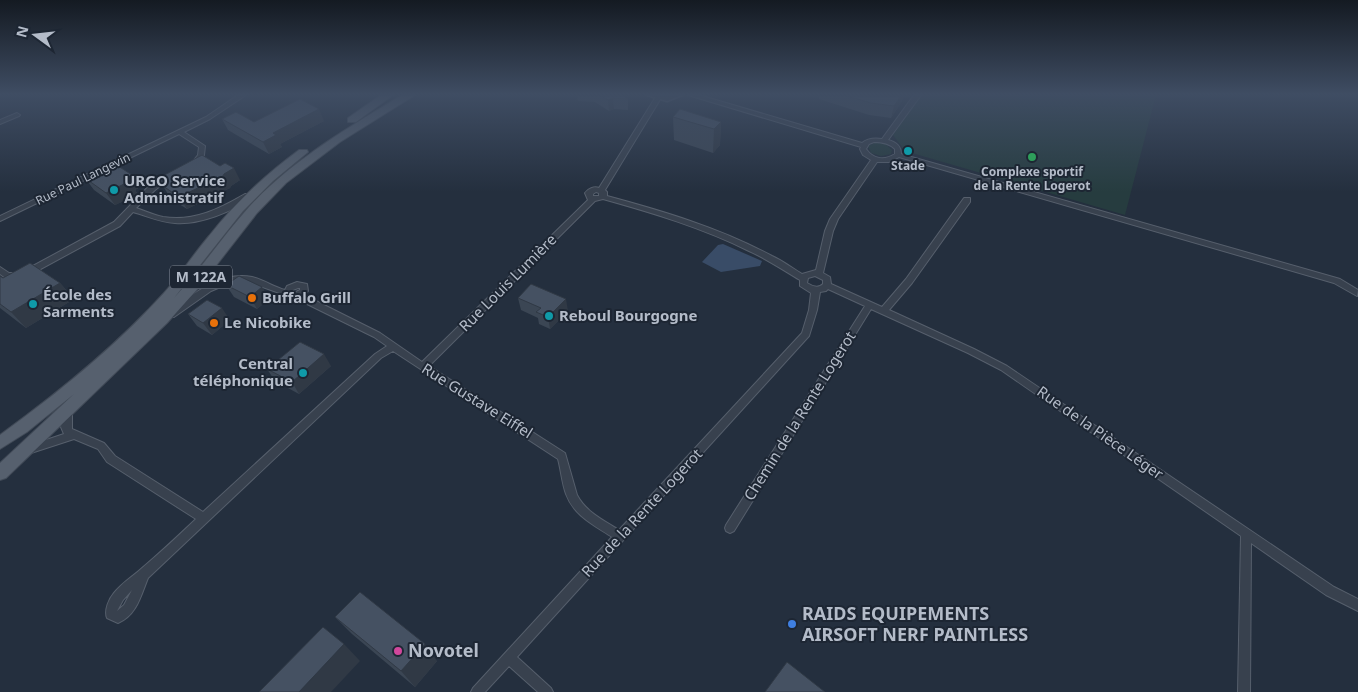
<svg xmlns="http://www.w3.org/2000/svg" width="1358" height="692" font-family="'Noto Sans',sans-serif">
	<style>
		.green { fill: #263c3f }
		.water { fill: #394c67 }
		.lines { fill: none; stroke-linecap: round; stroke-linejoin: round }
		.minor-casing { stroke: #565f6c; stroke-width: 2 }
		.tertiary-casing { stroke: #565f6c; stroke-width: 3 }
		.primary-casing { stroke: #414a57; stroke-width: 2 }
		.minor { fill: #38414e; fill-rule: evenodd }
		.tertiary { fill: #38414e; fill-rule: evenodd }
		.primary { fill: #56606e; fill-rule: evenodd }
		.wall { fill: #3b4654 }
		.shaded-wall { fill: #303945 }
		.building { fill: #455162; stroke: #303945 }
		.culture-dot { fill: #0f9aa8; stroke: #1d2633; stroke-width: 2 }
		.leisure-dot { fill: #2e9e5b; stroke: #1d2633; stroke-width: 2 }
		.food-dot { fill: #e8710a; stroke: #1d2633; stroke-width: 2 }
		.shop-dot { fill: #3f7fe0; stroke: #1d2633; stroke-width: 2 }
		.hotel-dot { fill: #d1479c; stroke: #1d2633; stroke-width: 2 }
		.labels { text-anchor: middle; stroke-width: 4; stroke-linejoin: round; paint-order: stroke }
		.far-poi-label { font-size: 12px; font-weight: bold; fill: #b4bcc9; stroke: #1d2633 }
		.far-street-label { font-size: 12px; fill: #b4bcc9; stroke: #1d2633 }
		.shield { fill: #1d2633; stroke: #878f9c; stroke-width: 1 }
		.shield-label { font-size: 14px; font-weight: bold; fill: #b4bcc9 }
		.poi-label { font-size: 15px; font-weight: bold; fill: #b4bcc9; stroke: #1d2633; text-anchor: start }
		.street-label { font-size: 15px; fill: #b4bcc9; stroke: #1d2633 }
		.near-poi-label { font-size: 18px; font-weight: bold; fill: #b4bcc9; stroke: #1d2633; text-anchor: start }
	</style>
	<rect width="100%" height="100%" fill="#242f3e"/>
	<g class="green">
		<polygon points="921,95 1156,95 1125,215 905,151 893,135"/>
		<polygon points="877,142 885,144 892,150 891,154 881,156 871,153 868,146"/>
	</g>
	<polygon class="water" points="723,244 762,261 760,266 721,272 702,262 718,245"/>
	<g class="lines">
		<g class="minor-casing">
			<g id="minor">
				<polygon points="238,95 246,95 210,119 184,132 205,146 204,155 195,166 191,166 190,165 198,155 199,147 179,134 0,221 0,216 206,117"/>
				<path d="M 688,95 L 699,95 L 862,143 C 868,138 875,138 882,139 L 914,95 L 921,95 L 888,140 C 896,142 901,146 901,154 L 1340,279 L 1358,290 L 1357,296 L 1334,283 L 899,157 L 889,162 L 877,162 L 838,219 L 833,231 L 823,273 L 830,277 L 831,284 L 882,307 L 906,279 L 964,198 L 970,198 L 970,202 L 912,283 L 889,310 L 974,349 L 1007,366 L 1334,587 L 1358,599 L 1358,611 L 1326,595 L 1251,543 L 1250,692 L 1238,692 L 1241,536 L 1001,370 L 968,353 L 871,309 L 734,531 L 730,533 L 726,531 L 725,528 L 726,525 L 865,306 L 828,289 L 826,291 L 820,292 L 817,310 L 809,336 L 517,657 L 551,688 L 553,692 L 538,692 L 509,666 L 485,692 L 471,692 L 473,688 L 612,537 C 594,525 574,516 566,494 C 562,483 561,470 558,459 L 393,351 L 381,358 L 148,578 C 141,595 137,615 118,623 L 107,618 C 104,610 109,599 114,593 C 122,583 132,577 141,569 C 160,553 178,536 196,519 L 107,462 L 98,449 L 74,439 L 31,453 L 28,452 L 26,449 L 28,446 L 64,434 L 61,427 L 64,407 L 67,406 L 70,407 L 72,410 L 72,429 L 104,443 L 115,456 L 203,512 L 375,354 L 387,346 L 374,337 L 299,300 L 298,298 L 286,297 L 285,295 L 251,283 L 240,282 L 230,283 L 211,291 L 174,317 L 168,317 L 167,315 L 168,313 C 192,295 220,271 252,277 C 264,280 274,287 285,290 L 287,286 L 297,282 L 307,284 L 308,291 L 305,294 L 306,296 L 380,333 L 422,362 L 588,200 L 585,193 C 588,189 594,186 599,188 L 655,98 L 658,96 L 661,98 L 605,190 L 607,192 L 607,196 C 663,211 720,228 772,256 C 783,261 792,268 802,274 L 816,270 L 825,231 L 830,219 L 871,160 L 863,155 L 860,149 L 861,147 ZM 874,142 C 882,142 889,143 895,149 L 895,154 C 884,161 873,159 866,149 L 869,144 ZM 596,192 L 599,193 L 599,196 L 593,196 L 593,194 ZM 603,199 C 653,213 703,228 749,251 C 767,259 783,270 800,280 L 800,286 L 811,293 L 809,310 L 802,333 L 619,530 C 603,520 586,512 577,495 L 565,453 L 429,366 L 595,201 ZM 815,276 L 823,280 L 823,284 C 818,289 812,286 807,283 L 808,278 ZM 298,288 L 300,288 L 300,290 L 296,292 L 292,292 L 293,290 ZM 132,590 L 124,605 L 117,611 L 123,600 Z"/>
				<polygon points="17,113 20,115 19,116 0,124 0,120"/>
				<path d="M 170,174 L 173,176 L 172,177 L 155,190 L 136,208 C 145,211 154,215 163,217 C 194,222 219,209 245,194 L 251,194 L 252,196 C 234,212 198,225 175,223 C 160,222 147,216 133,212 L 120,226 L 24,278 L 7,279 L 0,274 L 0,267 L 9,273 L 20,273 L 114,222 L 149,186 Z"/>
			</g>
		</g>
		<g class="tertiary-casing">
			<polygon id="tertiary" points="647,95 682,95 667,101"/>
		</g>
		<g class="primary-casing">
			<g id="primary">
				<polygon points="381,95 393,95 356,122 348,122 348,118"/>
				<path d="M 402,95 L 415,95 L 340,142 L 286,183 L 257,213 L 201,285 L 167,323 L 6,478 L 0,480 L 0,463 L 74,394 L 27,432 L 0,449 L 0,435 C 58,393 116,346 164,293 C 180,275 193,255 209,236 C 235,203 265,175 299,150 L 307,150 L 308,152 L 273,181 L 243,211 L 174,298 C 201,269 223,236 249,207 C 292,160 348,128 402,95 Z"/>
			</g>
		</g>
		<use href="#minor" class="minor"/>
		<use href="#tertiary" class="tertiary"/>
		<use href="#primary" class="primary"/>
	</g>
	<g class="wall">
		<polygon points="577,96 623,96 628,99 628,110 614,109 609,111 595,102 578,101"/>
		<polygon points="819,96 904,96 902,101 891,118 869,115 819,99"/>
		<polygon points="673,117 721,122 720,145 713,153 674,140"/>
		<polygon points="222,119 254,122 324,121 280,144 282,147 269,154 228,130"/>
		<polygon points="85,178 140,187 135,190 137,193 130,198 115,205 94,190"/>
		<polygon points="159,178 240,180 231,186 230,188 187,209 171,199 163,186 164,185"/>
		<polygon points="0,276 3,278 60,283 74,299 26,328 0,308"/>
		<polygon points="226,285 262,287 269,299 257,309 234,297"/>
		<polygon points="518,298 568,311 550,329 539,324 538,318 521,310"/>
		<polygon points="188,314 230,320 212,335 197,326"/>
		<polygon points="331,366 299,394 275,381 267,369"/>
		<polygon points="335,617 437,661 415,687 352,634"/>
	</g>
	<g class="shaded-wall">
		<polygon points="901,96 904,96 902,101 891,118 894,106"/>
		<polygon points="613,98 614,109 609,111 608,100"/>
		<polygon points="319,109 324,121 280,144 282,147 269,154 263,142 273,133"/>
		<polygon points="721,122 720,145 713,153 714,129"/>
		<polygon points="234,168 240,180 231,186 230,188 187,209 179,197"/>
		<polygon points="132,175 140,187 135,190 137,193 130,198 115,205 106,193 126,179"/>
		<polygon points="60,283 74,299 26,328 11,312"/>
		<polygon points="262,287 269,299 257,309 250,297"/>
		<polygon points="566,299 568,311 550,329 548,317"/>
		<polygon points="222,308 230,320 212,335 203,323"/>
		<polygon points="324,354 331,366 299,394 292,382"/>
		<polygon points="344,644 360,661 331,692 299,692"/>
		<polygon points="425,644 437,661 415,687 401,671"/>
	</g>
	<g class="building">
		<polygon points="601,96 623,96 628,99 613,98 608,100"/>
		<polygon points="847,96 901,96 894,106 871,103"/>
		<polygon points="300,99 319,109 273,133 276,135 263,142 222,119 236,112 254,122"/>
		<polygon points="680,109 721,122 714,129 673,117"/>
		<polygon points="202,155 220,166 225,163 234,168 224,174 223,176 179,197 163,186 165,182 159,178"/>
		<polygon points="115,164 132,175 126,179 128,181 122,185 106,193 85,178"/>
		<polygon points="30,263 60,283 11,312 0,304 0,276 3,278"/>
		<polygon points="239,276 262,287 250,297 226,285"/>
		<polygon points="531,284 566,299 548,317 536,312 541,308 518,298"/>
		<polygon points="207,300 222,308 203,323 188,314"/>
		<polygon points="300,342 324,354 292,382 267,369"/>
		<polygon points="360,592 425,644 401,671 335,617"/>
		<polygon points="323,627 344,644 299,692 259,692"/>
		<polygon points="787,662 825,692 765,692"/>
	</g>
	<linearGradient id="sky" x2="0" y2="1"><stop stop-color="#141a22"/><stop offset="0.49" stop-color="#3f4d63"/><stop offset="1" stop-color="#3f4d63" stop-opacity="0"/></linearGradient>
	<rect width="1358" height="192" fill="url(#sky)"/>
	<g class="culture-dot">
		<circle cx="908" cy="151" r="5"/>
		<circle cx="114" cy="190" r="5"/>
		<circle cx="33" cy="304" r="5"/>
		<circle cx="549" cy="316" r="5"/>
		<circle cx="303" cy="373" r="5"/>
	</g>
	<circle class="leisure-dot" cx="1032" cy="157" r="5"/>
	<g class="food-dot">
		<circle cx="252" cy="298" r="5"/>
		<circle cx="214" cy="323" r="5"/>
	</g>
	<circle class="shop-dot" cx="792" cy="624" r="5"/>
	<circle class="hotel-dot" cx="398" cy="651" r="5"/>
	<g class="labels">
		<g class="far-poi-label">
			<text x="908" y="170">Stade</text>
			<text x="1032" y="176">Complexe sportif<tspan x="1032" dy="14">de la Rente Logerot</tspan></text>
		</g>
		<g class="far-street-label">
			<text transform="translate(83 179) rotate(-26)" y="4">Rue Paul Langevin</text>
		</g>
		<rect class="shield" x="170" y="265.5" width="62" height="23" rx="4"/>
		<g class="shield-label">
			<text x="201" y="282">M 122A</text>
		</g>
		<g class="poi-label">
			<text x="124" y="186">URGO Service<tspan x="124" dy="17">Administratif</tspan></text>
			<text x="43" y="300">École des<tspan x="43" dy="17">Sarments</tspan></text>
			<text x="262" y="303">Buffalo Grill</text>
			<text x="559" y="321">Reboul Bourgogne</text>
			<text x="224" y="328">Le Nicobike</text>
			<text x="293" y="369" text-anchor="end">Central<tspan x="293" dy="17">téléphonique</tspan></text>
		</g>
		<g class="street-label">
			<text transform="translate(508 283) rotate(-45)" y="5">Rue Louis Lumière</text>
			<text transform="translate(477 401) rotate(32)" y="5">Rue Gustave Eiffel</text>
			<text transform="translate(800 416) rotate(-58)" y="5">Chemin de la Rente Logerot</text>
			<text transform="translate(1100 433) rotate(35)" y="5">Rue de la Pièce Léger</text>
			<text transform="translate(642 513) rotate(-47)" y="5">Rue de la Rente Logerot</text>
		</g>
		<g class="near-poi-label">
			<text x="802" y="620">RAIDS EQUIPEMENTS<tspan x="802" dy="21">AIRSOFT NERF PAINTLESS</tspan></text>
			<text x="408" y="657">Novotel</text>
		</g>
	</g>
	<g transform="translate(35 35) rotate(285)" stroke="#1d2633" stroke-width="4" paint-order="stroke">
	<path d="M0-4L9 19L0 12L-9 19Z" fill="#b4bcc9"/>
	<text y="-8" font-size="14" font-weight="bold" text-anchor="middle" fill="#b4bcc9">N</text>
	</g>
</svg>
